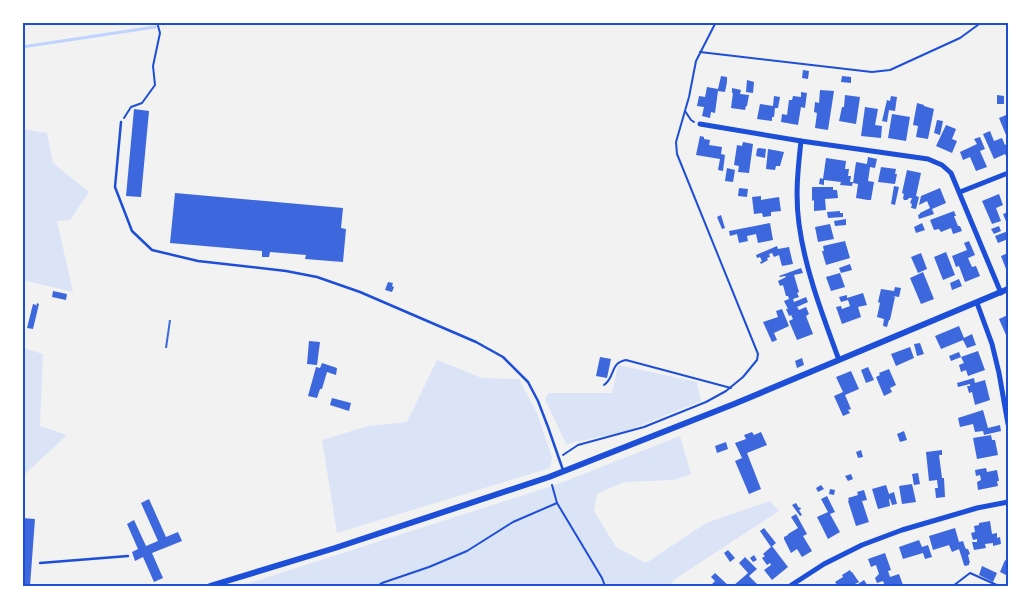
<svg xmlns="http://www.w3.org/2000/svg" width="1031" height="609" font-family="'Space Grotesk',sans-serif">
	<style>
		.green { fill: #dbe4f7 }
		.lines { fill: none; stroke-linecap: round; stroke-linejoin: round }
		.stream { stroke: #bfd3fe; stroke-width: 3 }
		.building { fill: #3d67dc }
		.path { stroke: #1d4ed8; stroke-width: 2 }
		.service { stroke: #1d4ed8; stroke-width: 2.5 }
		.minor { stroke: #1d4ed8; stroke-width: 5 }
		.tertiary { stroke: #1d4ed8; stroke-width: 6 }
		.neatline { fill: none; stroke: #1d4ed8; stroke-width: 2 }
	</style>
	<rect width="100%" height="100%" fill="#f2f2f2"/>
	<g class="green">
		<polygon points="23,129 47,133 53,163 89,192 70,220 57,221 73,292 23,280"/>
		<polygon points="23,348 43,354 40,426 67,435 23,476"/>
		<polygon points="437,360 482,378 519,379 537,413 552,457 550,468 337,533 322,440 368,426 407,422"/>
		<polygon points="618,365 697,382 701,401 627,431 566,444 545,399 549,393 612,393"/>
		<polygon points="680,436 691,474 674,480 624,482 597,494 594,511 616,547 646,563 706,523 770,501 779,511 675,579 669,586 240,586 558,484"/>
	</g>
	<g class="lines">
		<g class="stream">
			<polyline points="163,24 170,22"/>
			<polyline points="22,47 155,27"/>
		</g>
	</g>
	<g class="building">
		<polygon points="803,70 809,71 808,79 802,78"/>
		<polygon points="721,76 727,77 727,82 725,92 718,91 715,113 711,112 710,118 702,116 704,107 697,106 699,96 705,97 707,87 718,89"/>
		<polygon points="842,76 851,77 851,83 841,82"/>
		<polygon points="747,80 754,82 753,93 746,92"/>
		<polygon points="732,88 741,90 740,94 749,95 747,106 746,106 745,110 731,108 733,93 732,93"/>
		<polygon points="820,90 834,91 828,130 815,128 817,113 814,112 815,102 819,103"/>
		<polygon points="801,92 807,93 805,108 801,107 798,125 781,122 782,114 787,115 789,100 792,100 793,96 801,97"/>
		<polygon points="845,95 860,97 856,124 839,121 842,107 844,107"/>
		<polygon points="997,95 1004,96 1004,104 997,104"/>
		<polygon points="774,96 780,97 778,108 775,108 774,117 772,117 772,121 757,119 760,104 773,106"/>
		<polygon points="891,96 897,97 895,111 889,110 887,122 882,121 887,100 890,101"/>
		<polygon points="917,103 924,105 924,106 934,109 928,139 916,137 918,126 913,125"/>
		<polygon points="865,107 878,109 875,125 882,126 881,138 861,136"/>
		<polygon points="134,109 149,111 141,197 126,196"/>
		<polygon points="892,114 910,117 906,141 888,138"/>
		<polygon points="1006,115 1008,120 1006,121 1008,128 1008,134 1006,135 999,118"/>
		<polygon points="937,120 943,121 940,135 934,133"/>
		<polygon points="946,125 956,129 952,139 957,141 952,153 936,146"/>
		<polygon points="990,131 994,141 1002,138 1005,145 1008,143 1008,161 1005,154 994,159 983,134"/>
		<polygon points="700,136 704,137 704,139 710,140 709,145 722,147 721,154 725,155 723,171 718,170 720,159 696,155"/>
		<polygon points="980,137 985,149 980,151 987,167 976,171 970,157 963,160 960,152 977,144 974,139"/>
		<polygon points="743,142 753,144 749,173 738,172 739,166 734,165 737,145 742,146"/>
		<polygon points="759,148 766,149 765,158 756,156 757,149"/>
		<polygon points="768,149 784,152 780,166 776,166 775,170 766,169"/>
		<polygon points="868,157 877,159 875,168 870,167 868,181 874,182 871,200 868,200 856,198 858,184 853,183 856,162 867,164"/>
		<polygon points="826,158 846,161 845,169 849,169 848,176 851,176 850,182 853,182 852,186 840,185 841,182 824,180 824,185 819,184 820,178 823,179"/>
		<polygon points="881,167 896,169 895,174 897,174 895,184 878,182"/>
		<polygon points="727,168 735,170 733,182 725,181"/>
		<polygon points="907,170 921,173 916,196 919,197 916,209 911,208 912,204 910,203 912,198 909,198 907,200 904,200 903,198 904,194 902,193"/>
		<polygon points="894,186 899,187 895,205 891,204"/>
		<polygon points="812,187 833,187 833,190 837,190 838,198 825,199 826,210 814,211 814,200 812,201"/>
		<polygon points="739,188 748,189 747,197 738,196"/>
		<polygon points="940,188 946,203 932,209 934,214 919,219 918,215 920,214 920,213 930,208 927,201 919,205 921,196"/>
		<polygon points="175,193 343,208 341,228 346,229 343,262 305,259 306,255 270,252 269,257 262,257 262,251 170,243"/>
		<polygon points="999,194 1003,205 996,208 1001,221 992,224 982,201"/>
		<polygon points="761,196 761,200 779,197 781,211 771,212 771,216 763,217 762,213 754,214 752,197"/>
		<polygon points="840,211 840,213 843,213 843,217 828,218 827,212"/>
		<polygon points="954,211 956,216 954,216 958,226 960,226 962,231 953,234 951,228 941,232 939,229 934,230 930,220"/>
		<polygon points="1008,212 1008,226 1003,214"/>
		<polygon points="721,215 725,228 722,229 717,217"/>
		<polygon points="846,219 846,225 835,226 834,221"/>
		<polygon points="770,223 773,240 758,243 756,234 747,236 748,241 739,243 737,234 730,236 729,231"/>
		<polygon points="922,223 925,230 916,233 914,227"/>
		<polygon points="830,224 834,239 818,242 815,227"/>
		<polygon points="999,226 1001,231 994,234 991,229"/>
		<polygon points="1008,231 1008,239 998,243 995,236"/>
		<polygon points="845,241 850,258 826,265 822,251 824,251 823,246"/>
		<polygon points="969,241 975,255 968,258 972,267 976,266 980,276 965,282 959,266 956,267 952,256 967,250 964,243"/>
		<polygon points="777,246 778,249 789,247 793,264 782,266 779,255 774,257 772,253 769,254 770,257 767,258 768,260 761,264 760,262 762,261 760,257 757,258 756,255"/>
		<polygon points="946,252 955,275 943,280 934,257"/>
		<polygon points="921,253 927,269 918,273 911,257"/>
		<polygon points="1008,253 1008,274 1001,256"/>
		<polygon points="850,264 852,270 841,273 839,268"/>
		<polygon points="801,268 803,273 794,275 799,292 797,293 799,297 793,299 794,302 806,297 808,302 797,307 799,310 806,307 809,314 806,316 813,334 797,340 789,321 793,319 791,315 789,316 786,309 788,309 784,301 789,299 788,296 786,296 783,285 780,286 778,281 786,277 785,276 780,277 779,276"/>
		<polygon points="923,272 934,299 921,304 910,278"/>
		<polygon points="840,273 845,287 831,291 826,277"/>
		<polygon points="959,279 962,286 952,290 950,283"/>
		<polygon points="388,282 393,283 392,286 394,287 392,292 385,290"/>
		<polygon points="895,287 901,288 899,297 893,296 895,297 890,320 889,320 887,327 883,326 884,319 877,317 880,303 878,302 881,289 894,291"/>
		<polygon points="53,291 67,294 66,300 52,297"/>
		<polygon points="863,293 867,305 858,307 861,317 842,324 836,307 841,306 842,309 850,306 848,300 841,302 839,297 847,295 847,298"/>
		<polygon points="37,303 39,304 33,329 27,328 33,304 36,305 36,307"/>
		<polygon points="782,309 789,326 774,333 777,340 772,342 763,322 778,317 776,311"/>
		<polygon points="1008,315 1008,334 1006,335 999,319"/>
		<polygon points="169,320 171,320 167,348 165,348"/>
		<polygon points="959,326 964,338 972,334 976,345 967,348 963,340 941,349 935,336"/>
		<polygon points="309,341 320,342 317,365 307,364"/>
		<polygon points="920,343 924,354 917,356 914,344"/>
		<polygon points="910,347 914,358 896,366 891,354"/>
		<polygon points="978,351 985,370 968,376 966,370 961,372 959,365 964,363 961,357"/>
		<polygon points="959,352 961,357 951,361 949,356"/>
		<polygon points="600,357 611,359 607,378 596,376"/>
		<polygon points="802,358 804,365 797,368 795,361"/>
		<polygon points="322,363 337,368 336,375 327,372 322,389 320,389 317,398 308,396 316,367 320,368"/>
		<polygon points="868,367 874,380 866,383 861,370"/>
		<polygon points="889,369 896,385 890,388 892,392 884,396 876,377 880,375 879,373"/>
		<polygon points="851,371 859,389 845,395 851,409 848,410 850,413 843,416 834,396 843,392 836,377"/>
		<polygon points="974,378 975,383 985,380 990,400 975,405 972,392 969,393 967,386 970,386 970,384 958,387 957,383"/>
		<polygon points="332,398 351,403 349,411 330,405"/>
		<polygon points="983,410 988,428 1000,425 1001,431 984,435 983,431 975,432 973,424 960,427 958,418"/>
		<polygon points="904,431 907,440 900,442 897,434"/>
		<polygon points="752,432 754,435 761,432 767,445 747,453 761,489 749,494 735,461 742,458 735,443 746,439 744,435"/>
		<polygon points="991,435 992,440 995,440 998,455 977,459 973,438"/>
		<polygon points="726,442 728,449 717,453 715,446"/>
		<polygon points="861,450 863,457 858,458 856,452"/>
		<polygon points="942,450 942,455 939,455 942,478 944,478 945,497 936,498 935,488 938,488 937,480 929,481 926,452"/>
		<polygon points="986,468 987,472 997,470 999,481 997,481 998,486 978,490 977,482 981,480 980,475 976,476 975,470"/>
		<polygon points="918,473 920,484 914,485 912,474"/>
		<polygon points="851,474 853,479 848,481 845,476"/>
		<polygon points="912,484 916,502 902,504 899,486"/>
		<polygon points="821,485 824,489 818,492 816,488"/>
		<polygon points="886,485 889,494 894,492 897,504 892,505 890,499 889,499 890,506 878,509 872,489"/>
		<polygon points="830,489 835,490 834,495 829,494"/>
		<polygon points="864,490 867,500 862,501 869,522 856,526 848,501 849,500 848,498 858,495 857,492"/>
		<polygon points="827,496 835,512 830,514 840,532 828,539 817,517 828,512 821,499"/>
		<polygon points="149,499 166,537 178,532 182,541 152,553 163,578 154,582 143,557 135,561 132,552 138,549 127,524 134,520 146,546 158,541 141,503"/>
		<polygon points="796,503 799,508 800,507 801,509 799,510 802,515 800,516 792,505"/>
		<polygon points="796,514 807,534 803,536 812,551 802,557 797,549 791,553 784,539 784,537 788,535 788,534 798,528 791,517"/>
		<polygon points="22,518 35,519 30,586 22,586"/>
		<polygon points="990,521 992,534 997,533 997,538 1000,537 1001,544 993,546 993,543 985,544 986,548 974,550 972,542 977,542 977,539 973,540 971,533 975,532 974,526 979,525 979,523"/>
		<polygon points="764,528 776,543 771,547 760,531"/>
		<polygon points="955,528 959,542 963,541 965,547 966,549 968,549 970,554 968,555 970,563 969,563 969,565 965,566 964,565 959,549 952,552 949,545 933,550 929,536"/>
		<polygon points="919,540 922,547 928,545 932,557 925,559 923,553 903,559 899,547"/>
		<polygon points="772,546 788,567 772,580 764,570 771,565 770,563 767,565 762,558 765,556 763,554"/>
		<polygon points="728,550 735,558 730,562 724,553"/>
		<polygon points="885,553 891,570 888,571 890,577 899,574 903,585 892,586 892,585 885,586 883,581 877,583 875,578 879,574 876,565 871,567 868,559"/>
		<polygon points="754,555 757,560 753,562 750,558"/>
		<polygon points="745,557 757,569 749,576 759,586 733,586 748,573 739,563"/>
		<polygon points="1005,560 1008,562 1008,576 1000,572"/>
		<polygon points="982,566 997,573 993,582 979,575"/>
		<polygon points="850,570 851,572 852,572 859,582 851,586 838,586 835,582 843,577 842,575"/>
		<polygon points="715,573 729,586 710,586 715,581 711,577"/>
		<polygon points="864,580 868,586 860,586 858,584"/>
	</g>
	<g class="lines">
		<g class="path">
			<polyline points="700,52 872,72 890,70 960,38 982,22"/>
			<polyline points="685,111 691,120 694,122"/>
			<polyline points="124,118 131,107 142,103 155,85 153,66 160,33 157,22"/>
			<path d="M 604,385 C 616,377 609,363 626,360 L 731,388"/>
			<polyline points="563,455 578,445 644,427 706,402 726,391 743,377 757,360 758,354 677,154 676,142 689,97 696,61 716,22"/>
			<polyline points="552,485 557,503 602,578 605,586"/>
			<polyline points="377,586 382,583 429,567 467,551 513,522 557,503"/>
			<polyline points="953,586 970,573 999,586"/>
		</g>
		<g class="service">
			<polyline points="121,122 115,187 132,231 152,250 198,261 286,271 317,277 360,292 476,342 503,357 528,382 538,401 548,427 563,470"/>
			<polyline points="40,563 128,556"/>
		</g>
		<g class="minor">
			<polyline points="700,124 801,141 928,159 942,165 951,173 1001,293"/>
			<path d="M 801,141 C 798,168 795,196 799,224 C 805,270 823,316 839,360"/>
			<polyline points="960,192 1008,173"/>
			<polyline points="977,303 992,344 999,373 1008,424"/>
			<polyline points="790,586 824,564 862,545 902,530 977,508 1008,502"/>
		</g>
		<polyline class="tertiary" points="210,586 335,548 549,477 734,404 1008,289"/>
	</g>
	<rect width="1031" height="609" fill="none" stroke="#ffffff" stroke-width="48"/>
	<rect x="24" y="24" width="983" height="561" class="neatline"/>
</svg>
